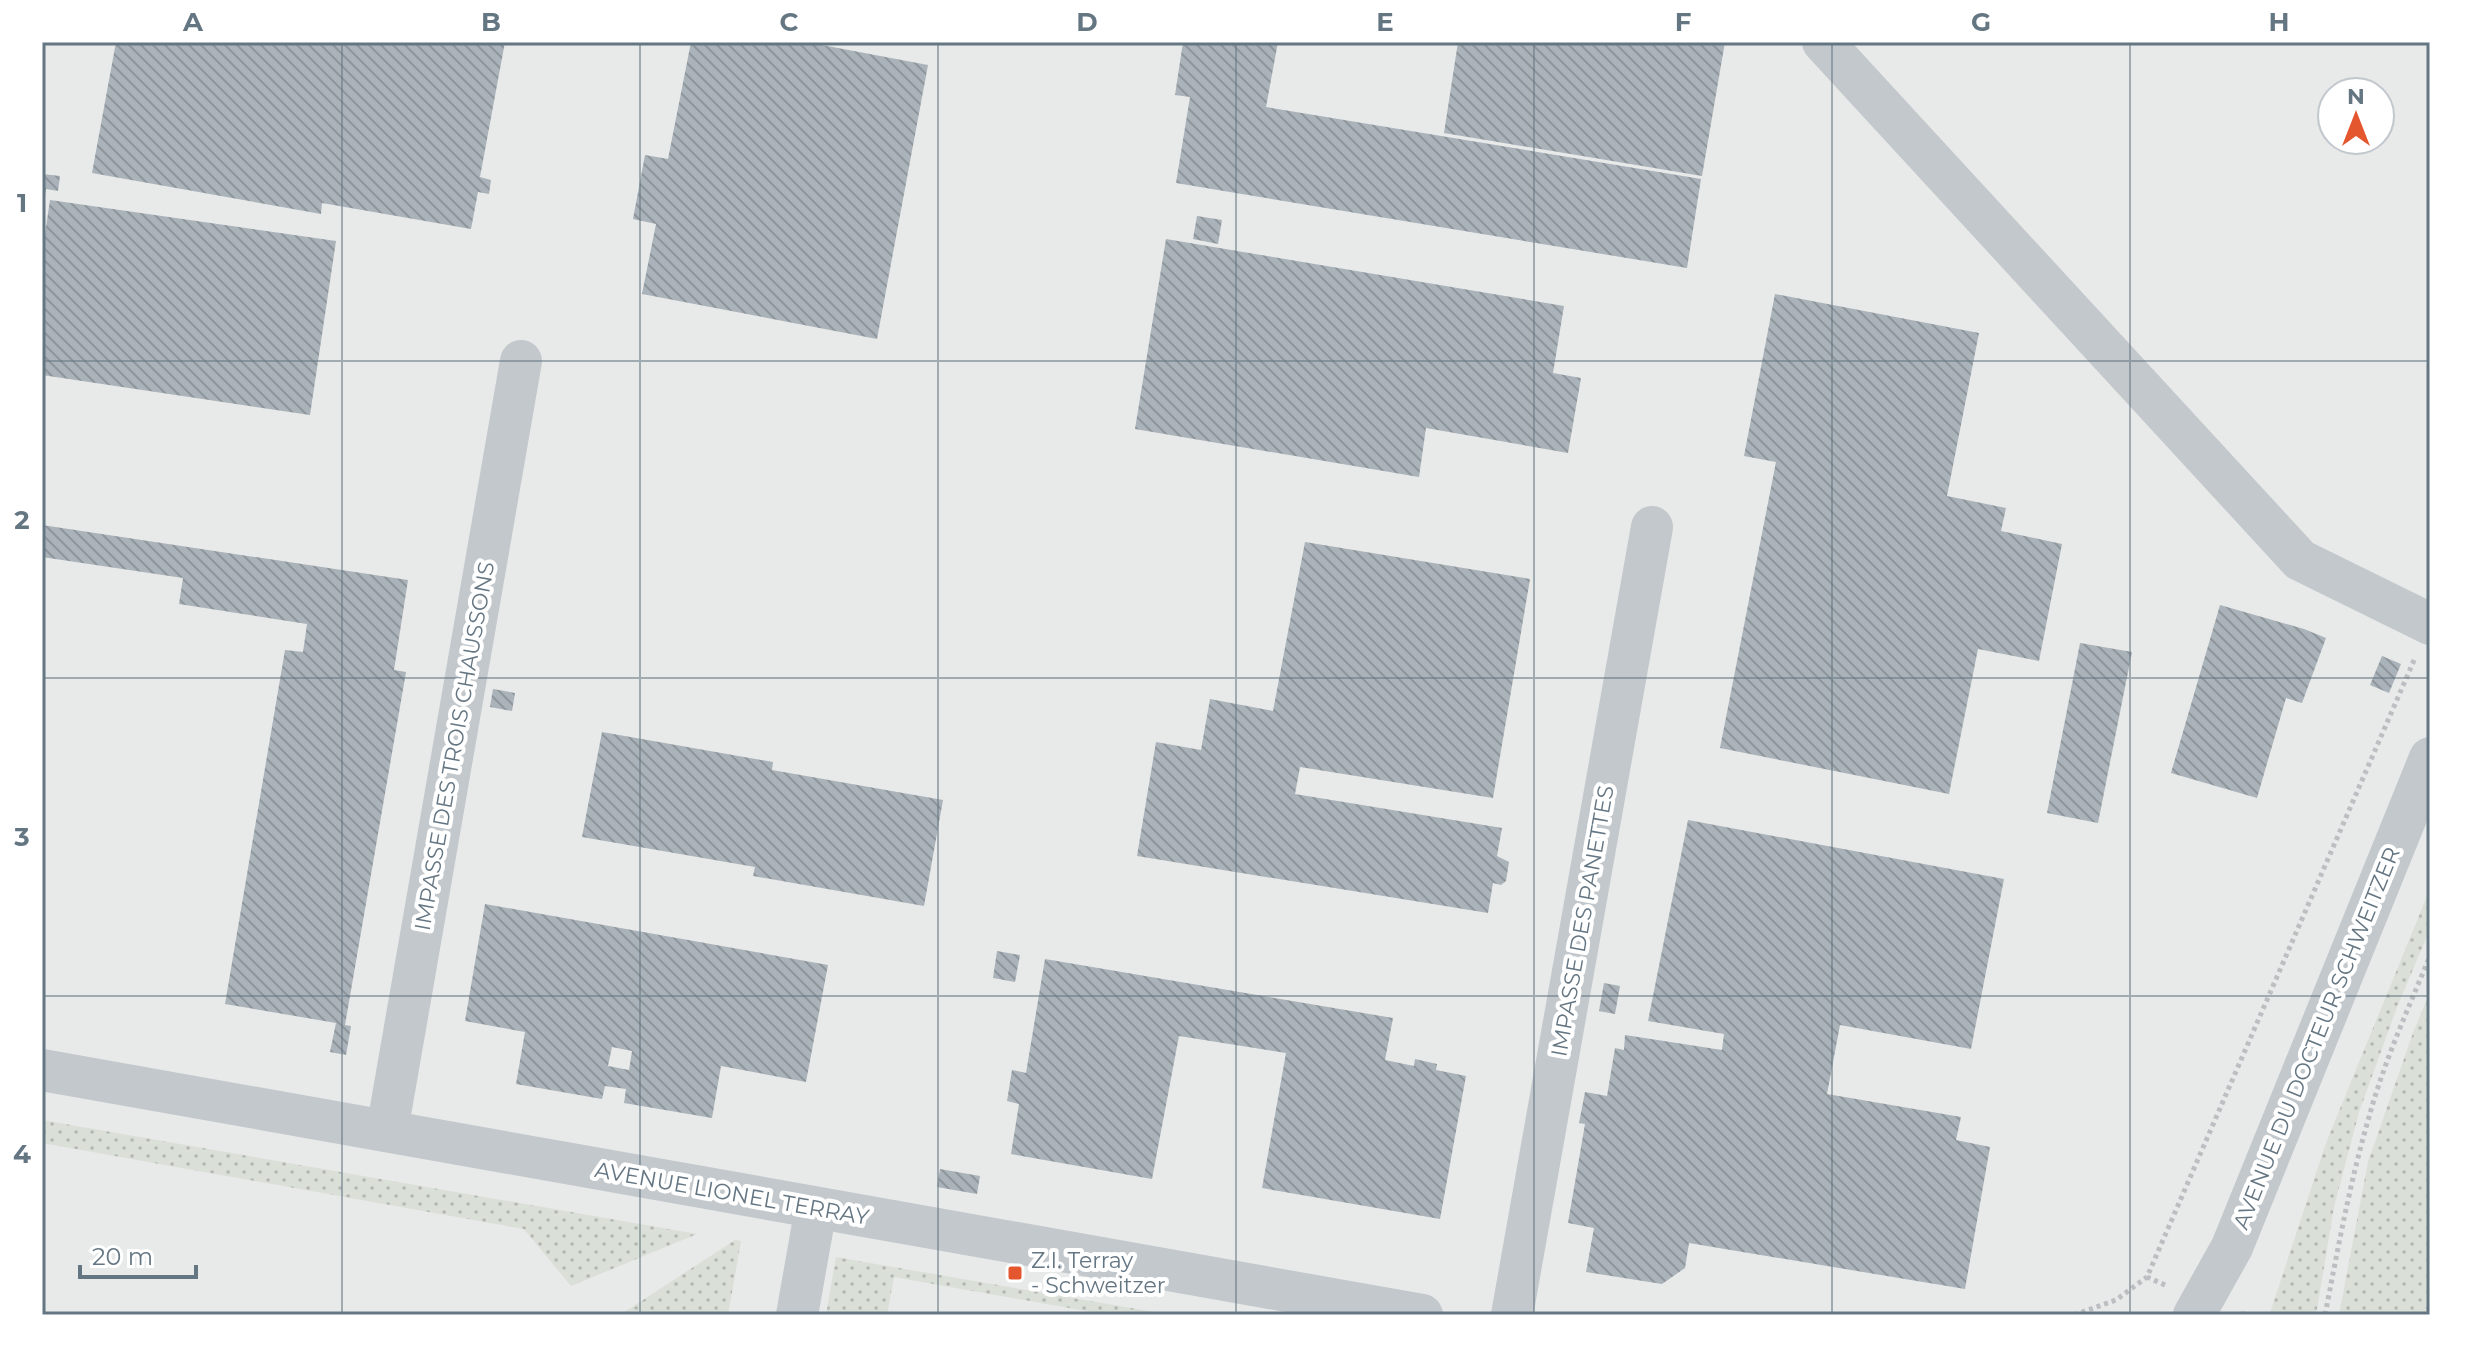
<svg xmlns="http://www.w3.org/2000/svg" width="2472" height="1357" font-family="Montserrat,sans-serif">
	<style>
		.built { fill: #e8e9e9; fill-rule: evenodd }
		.green { fill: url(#green-dots) }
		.building { fill: url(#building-back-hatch); fill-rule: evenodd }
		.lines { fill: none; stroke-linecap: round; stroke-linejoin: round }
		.path { stroke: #bbbfc2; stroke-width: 5; stroke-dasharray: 4 4; stroke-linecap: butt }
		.minor { stroke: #c3c8cc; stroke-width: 42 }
		.grid { fill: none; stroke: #657683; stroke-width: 2; stroke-opacity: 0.55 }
		.poi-dot { fill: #e4572e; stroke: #fff; stroke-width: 3 }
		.labels { text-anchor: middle; stroke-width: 8; stroke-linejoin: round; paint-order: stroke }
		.street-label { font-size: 22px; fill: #657683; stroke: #fff }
		.poi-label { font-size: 22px; fill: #657683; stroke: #fff; text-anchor: start }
		.neatline { fill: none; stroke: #657683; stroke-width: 3 }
		.grid-label { font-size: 26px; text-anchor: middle; font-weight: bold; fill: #657683 }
	</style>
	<defs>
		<pattern id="green-dots" width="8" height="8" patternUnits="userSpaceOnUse" patternTransform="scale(2)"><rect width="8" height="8" fill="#dadfd7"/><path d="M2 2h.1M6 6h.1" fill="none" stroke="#b4b9b4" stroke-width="1.8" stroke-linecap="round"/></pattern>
		<pattern id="building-back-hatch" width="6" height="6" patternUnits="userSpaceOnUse" patternTransform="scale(2)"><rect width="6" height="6" fill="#aab3b9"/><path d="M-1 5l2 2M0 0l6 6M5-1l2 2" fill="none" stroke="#8e969c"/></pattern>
	</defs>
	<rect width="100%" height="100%" fill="#fafaf8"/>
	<path class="built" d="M 42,42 L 2430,42 L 2430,1315 L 42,1315 ZM 2332,92 L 2380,92 L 2380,140 L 2332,140 Z"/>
	<g class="green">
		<polygon points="2430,889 2430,929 2397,1007 2359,1112 2334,1207 2316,1315 2270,1313 2326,1143"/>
		<polygon points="2430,992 2430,1315 2339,1315 2368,1162 2413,1033"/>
		<polygon points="42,1120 697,1234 571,1286 524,1229 42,1143"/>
		<polygon points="735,1240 741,1241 728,1315 620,1315"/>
		<polygon points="836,1257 864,1262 1172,1315 1109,1315 894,1277 887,1315 826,1315"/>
	</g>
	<g class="building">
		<polygon points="116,42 505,42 480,177 491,180 489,194 478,192 471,229 322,203 321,214 92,173"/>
		<polygon points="691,42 806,42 928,65 877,339 642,294 656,224 633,219 645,155 668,159"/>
		<polygon points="1183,42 1278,42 1266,107 1701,179 1687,268 1176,183 1190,97 1175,95"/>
		<polygon points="1458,42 1725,42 1702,176 1444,133"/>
		<polygon points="42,174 60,176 58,191 46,189 44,205"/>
		<polygon points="50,200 336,241 310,415 42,375 42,254"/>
		<polygon points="1197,216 1222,220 1218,244 1193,239"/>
		<polygon points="1166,239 1564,306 1553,373 1581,378 1568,453 1426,428 1419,477 1135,429"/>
		<polygon points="1775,294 1979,333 1947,496 2006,508 2001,531 2062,544 2039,661 1978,649 1949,794 1720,748 1776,462 1744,456"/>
		<polygon points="42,525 408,580 394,670 406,672 345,1025 351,1026 346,1055 330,1052 336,1023 225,1004 285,650 303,652 307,624 179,604 183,578 42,557"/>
		<polygon points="1305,542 1530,579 1493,798 1300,767 1295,794 1502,828 1497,856 1509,862 1506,881 1501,885 1493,883 1488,913 1137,856 1156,742 1201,750 1210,699 1273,711"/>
		<polygon points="2220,605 2304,629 2326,638 2302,703 2286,698 2257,798 2171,773"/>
		<polygon points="2080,643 2132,652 2098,823 2047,813"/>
		<polygon points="2382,656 2401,664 2389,693 2370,685"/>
		<polygon points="493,689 515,693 512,711 490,707"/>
		<polygon points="602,732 773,762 772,770 943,800 924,906 753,876 755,867 582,837"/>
		<polygon points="1688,820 2004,879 1971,1049 1840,1025 1827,1094 1961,1117 1956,1140 1990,1147 1965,1289 1689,1243 1685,1268 1662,1284 1586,1272 1594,1228 1568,1223 1585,1124 1579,1123 1585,1092 1607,1096 1615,1048 1624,1050 1625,1035 1722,1050 1724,1034 1648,1021"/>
		<path d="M 485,904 L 828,965 L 806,1082 L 721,1066 L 712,1118 L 624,1103 L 626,1089 L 605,1086 L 602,1099 L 516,1084 L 525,1032 L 465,1021 ZM 612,1047 L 632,1051 L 629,1070 L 608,1066 Z"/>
		<polygon points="997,951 1020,955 1015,982 993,978"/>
		<polygon points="1045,959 1393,1018 1385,1060 1414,1066 1415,1059 1437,1064 1436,1070 1466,1076 1440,1219 1262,1188 1286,1053 1179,1036 1152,1179 1011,1154 1019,1104 1007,1101 1012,1070 1026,1073"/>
		<polygon points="1604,983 1620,986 1615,1014 1599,1011"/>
		<polygon points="940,1169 980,1176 977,1194 937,1187"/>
	</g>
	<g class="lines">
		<g class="path">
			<polyline points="2165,1285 2147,1277 2415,658"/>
			<polyline points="2241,1314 2253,1315"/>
			<polyline points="2074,1315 2116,1300 2147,1277"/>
			<path d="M 2325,1315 C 2338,1248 2350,1182 2369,1117 C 2384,1062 2408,1009 2430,956"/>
		</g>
		<g class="minor">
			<polyline points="1823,42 2300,560 2430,624"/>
			<polyline points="42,1070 1422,1315"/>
			<polyline points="387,1131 521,361"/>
			<polyline points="797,1315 816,1208"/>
			<polyline points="1512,1315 1652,527"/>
			<polyline points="2194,1315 2232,1247 2430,758"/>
		</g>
	</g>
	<path class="grid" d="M 342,42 L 342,1315M 640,42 L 640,1315M 938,42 L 938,1315M 1236,42 L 1236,1315M 1534,42 L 1534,1315M 1832,42 L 1832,1315M 2130,42 L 2130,1315M 42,361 L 2430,361M 42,678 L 2430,678M 42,996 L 2430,996"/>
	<rect class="poi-dot" x="1007" y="1265" width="16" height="16" rx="4"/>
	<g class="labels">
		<g class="street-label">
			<text transform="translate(454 746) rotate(-80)" y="8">IMPASSE DES TROIS CHAUSSONS</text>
			<text transform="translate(1582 921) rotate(-80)" y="8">IMPASSE DES PANETTES</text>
			<text transform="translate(2316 1038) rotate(-68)" y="8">AVENUE DU DOCTEUR SCHWEITZER</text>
			<text transform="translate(732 1193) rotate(10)" y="8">AVENUE LIONEL TERRAY</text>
		</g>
		<g class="poi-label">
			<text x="1031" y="1268">Z.I. Terray<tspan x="1031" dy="25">- Schweitzer</tspan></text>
		</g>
	</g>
	<rect width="2472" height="1357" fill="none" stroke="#ffffff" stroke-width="88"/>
	<g transform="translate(2356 116)"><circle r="38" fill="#ffffff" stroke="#c1c8cd" stroke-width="2"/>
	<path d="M0-6L14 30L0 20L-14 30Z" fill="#e4572e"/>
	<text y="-12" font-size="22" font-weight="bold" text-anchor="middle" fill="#657683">N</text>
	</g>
	<path d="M80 1265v12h116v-12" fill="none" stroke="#657683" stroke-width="4"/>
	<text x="92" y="1265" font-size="24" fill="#657683" stroke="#ffffff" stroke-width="6" paint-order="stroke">20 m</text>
	<rect x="44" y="44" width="2384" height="1269" class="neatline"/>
	<g class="grid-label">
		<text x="193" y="31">A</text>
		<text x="491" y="31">B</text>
		<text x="789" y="31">C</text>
		<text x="1087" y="31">D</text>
		<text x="1385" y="31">E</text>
		<text x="1683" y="31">F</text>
		<text x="1981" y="31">G</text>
		<text x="2279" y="31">H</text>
		<text x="22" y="212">1</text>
		<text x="22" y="529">2</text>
		<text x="22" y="846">3</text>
		<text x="22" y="1163">4</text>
	</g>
</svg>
